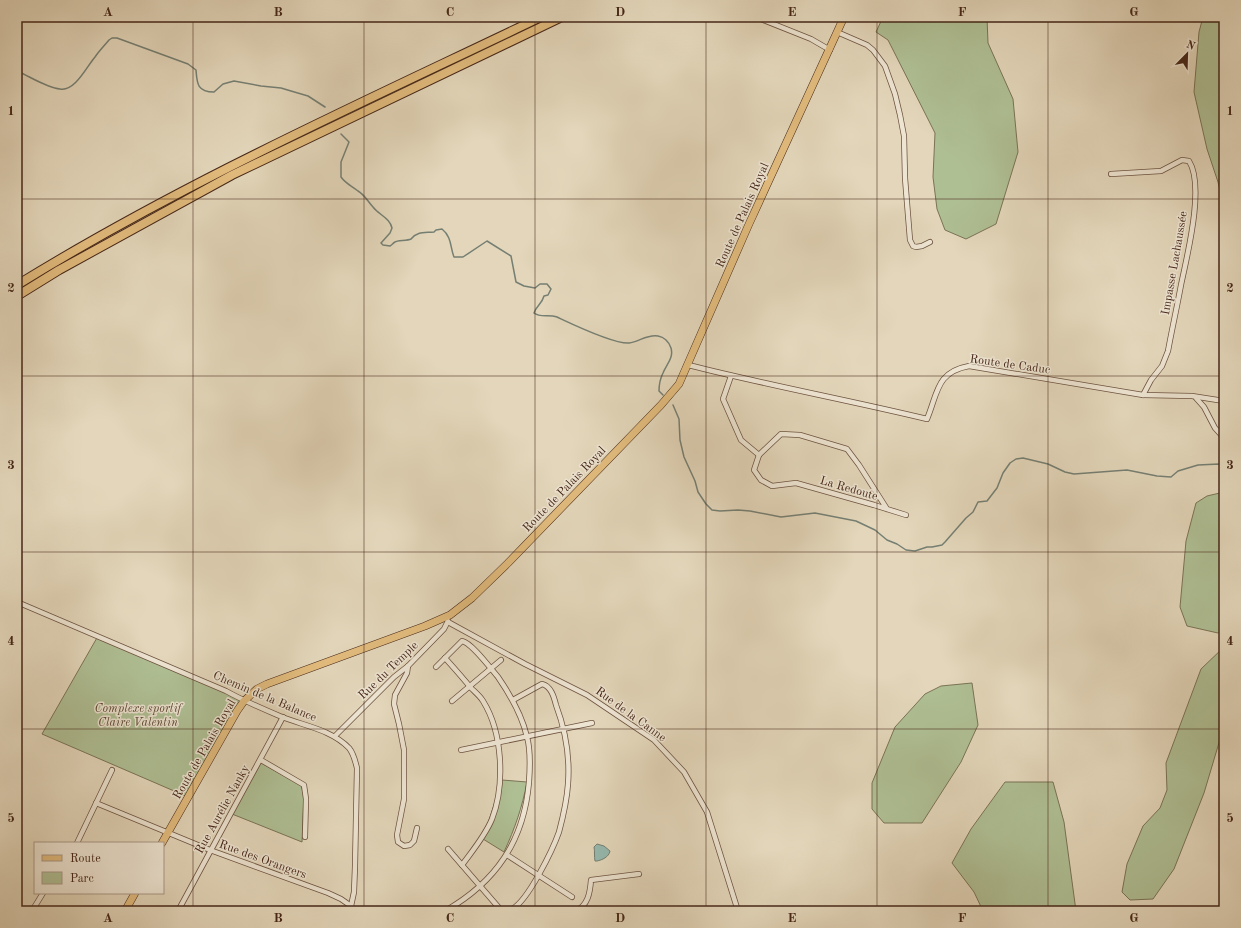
<svg xmlns="http://www.w3.org/2000/svg" width="1241" height="928" font-family="'Old Standard TT',serif">
	<style>
		.green { fill: #afbf94; stroke: #7a7356 }
		.water { fill: #95b9af; stroke: #757f73 }
		.lines { fill: none; stroke-linecap: round; stroke-linejoin: round }
		.stream { stroke: #757f73; stroke-width: 1.5 }
		.street-casing { stroke: #6d5340; stroke-width: 6 }
		.primary-casing { stroke: #462718; stroke-width: 8 }
		.highway-casing { stroke: #462718; stroke-width: 10 }
		.street { stroke: #ede4d2; stroke-width: 4.5 }
		.primary { stroke: #e2bb7d; stroke-width: 7 }
		.highway { stroke: #e2bb7d; stroke-width: 8 }
		.grid { fill: none; stroke: #462718; stroke-width: 1; stroke-opacity: 0.55 }
		.labels { text-anchor: middle; stroke-width: 3; stroke-linejoin: round; paint-order: stroke }
		.street-label { font-size: 12px; fill: #462718; stroke: #ede4d2 }
		.park-label { font-size: 12px; font-style: italic; fill: #5b4531; stroke: #ede4d2 }
		.neatline { fill: none; stroke: #462718; stroke-width: 1.5 }
		.grid-label { font-size: 13px; text-anchor: middle; font-weight: bold; fill: #462718 }
	</style>
	<rect width="100%" height="100%" fill="#e3d6ba"/>
	<filter id="stains"><feTurbulence type="fractalNoise" baseFrequency=".005" numOctaves="4"/><feColorMatrix values="0 0 0 0 .2 0 0 0 0 .09 0 0 0 0 .02 0 0 0 .5 -.17"/></filter>
	<radialGradient id="worn" r=".72"><stop offset=".6" stop-color="#630" stop-opacity="0"/><stop offset="1" stop-color="#630" stop-opacity=".3"/></radialGradient>
	<g class="green">
		<polygon points="883,17 987,17 988,43 1013,99 1018,152 996,224 966,239 945,230 937,209 933,177 935,133 888,40 876,32"/>
		<polygon points="1203,17 1224,17 1224,208 1218,182 1207,149 1194,92 1199,32"/>
		<polygon points="1224,492 1224,630 1218,633 1187,626 1180,607 1186,541 1196,503 1207,496"/>
		<polygon points="98,636 244,701 188,797 42,734"/>
		<polygon points="1224,647 1224,726 1204,793 1174,869 1153,899 1130,900 1122,892 1127,864 1143,826 1160,808 1167,790 1166,763 1201,669"/>
		<polygon points="972,683 978,725 961,762 922,823 884,823 872,809 872,783 895,727 925,694 941,686"/>
		<polygon points="261,763 301,785 304,795 302,842 232,814"/>
		<path d="M 502,780 L 527,782 C 522,808 515,828 504,852 L 483,839 Z"/>
		<polygon points="1005,782 1053,782 1064,822 1076,911 983,911 974,892 952,863 971,829"/>
	</g>
	<path class="water" d="M 597,844 L 604,846 L 610,851 C 609,857 602,860 597,861 L 595,861 C 594,857 595,851 594,847 Z"/>
	<g class="lines">
		<g class="stream">
			<path d="M 17,71 C 29,76 47,88 60,89 C 75,92 87,66 95,57 C 99,51 104,46 109,40 L 112,38 L 117,38 L 188,64 L 196,70 C 197,83 197,92 214,92 L 223,84 L 234,81 L 261,86 L 281,88 L 291,91 L 308,96 L 325,107"/>
			<path d="M 341,134 L 349,142 L 341,162 L 341,177 C 346,184 352,186 358,191 C 365,195 368,202 373,207 C 379,215 390,218 392,228 L 390,233 L 381,243 L 383,245 L 390,246 C 392,245 393,243 395,242 C 397,240 407,241 411,239 C 417,231 425,233 434,232 L 436,230 L 442,229 C 452,237 450,247 454,257 L 463,257 L 487,241 L 511,256 L 516,282 L 524,286 L 535,288 L 540,284 L 547,284 L 551,289 L 548,295 L 544,296 C 542,304 536,306 534,313 C 540,318 549,314 557,317 C 572,324 613,344 629,343 C 639,342 647,334 658,336 C 664,337 669,342 671,348 C 674,358 666,365 663,373 C 660,379 659,385 659,391 L 663,395"/>
			<polyline points="673,405 679,419 680,440 684,457 695,481 698,492 706,504 712,510 720,511 738,510 750,511 781,517 815,513 856,521 875,530 887,540 897,544 906,550 915,551 927,547 932,547 942,545 945,542 966,518 973,512 978,502 987,501 997,488 1003,473 1010,463 1016,459 1023,458 1048,464 1065,472 1074,474 1127,470 1157,476 1171,477 1178,471 1198,465 1219,464 1224,468"/>
		</g>
		<g class="street-casing">
			<g id="street">
				<polyline points="761,17 761,19 811,39 830,50"/>
				<polyline points="837,32 867,45 873,50 885,66 895,94 900,115 904,136 905,178 910,240 913,246 916,247 922,246 930,242"/>
				<path d="M 1111,174 L 1161,171 L 1182,160 L 1189,161 C 1205,186 1187,256 1181,285 C 1177,307 1172,329 1168,351 L 1162,366 L 1151,380 L 1143,395"/>
				<path d="M 688,365 C 767,385 848,400 927,419 C 938,393 936,372 969,366 L 1143,395 L 1192,396 L 1224,401"/>
				<polyline points="731,376 723,399 741,440 759,455"/>
				<polyline points="1196,398 1204,407 1215,428 1224,438"/>
				<polyline points="887,509 859,465 847,449 800,435 781,434 759,455 754,470 761,480 772,486 796,483 874,505 906,515"/>
				<path d="M 17,602 L 226,691 C 244,701 263,709 282,717 C 305,726 332,730 349,748 C 354,754 355,761 357,768 L 355,866 L 354,892 L 351,906 L 354,911"/>
				<polyline points="448,622 525,664 587,695 654,740 684,772 707,812 738,911"/>
				<path d="M 445,658 C 454,668 463,678 471,688 C 475,692 480,696 483,701 C 503,733 505,785 492,819 C 485,836 473,850 462,865"/>
				<polyline points="408,666 407,673 395,695 394,704 399,724 404,750 404,799 397,835 398,842 404,846 410,845 414,841 417,828"/>
				<path d="M 436,667 L 462,641 C 472,643 491,669 498,677 C 511,696 522,715 527,737 C 531,751 530,768 529,782 C 524,841 496,882 445,911"/>
				<polyline points="452,701 501,660"/>
				<polyline points="335,736 394,677 408,666 444,629 448,621"/>
				<polyline points="461,750 592,723"/>
				<polyline points="261,760 304,785 306,799 305,837"/>
				<polyline points="96,803 210,850 328,893 341,899 351,906"/>
				<polyline points="77,843 112,770"/>
				<path d="M 448,849 L 500,909 C 504,910 508,912 512,909 C 528,901 553,849 559,832 C 563,817 567,799 568,784 C 570,758 565,729 556,705 C 554,697 551,686 542,684 L 513,700"/>
				<polyline points="507,855 572,897"/>
				<polyline points="32,911 43,893"/>
				<polyline points="178,911 283,717"/>
				<path d="M 576,911 C 588,905 590,893 591,880 L 639,874"/>
			</g>
		</g>
		<g class="primary-casing">
			<g id="primary">
				<polyline points="162,843 237,711 244,701 257,689 267,684 425,626 450,615 472,598 508,563 661,405 679,384 749,224 844,17"/>
				<polyline points="125,911 135,893"/>
			</g>
		</g>
		<g class="highway-casing">
			<g id="highway">
				<path d="M 17,285 C 184,182 364,102 541,17"/>
				<polyline points="17,296 59,270 232,175 562,17"/>
			</g>
		</g>
		<use href="#street" class="street"/>
		<use href="#primary" class="primary"/>
		<use href="#highway" class="highway"/>
	</g>
	<path class="grid" d="M 193,17 L 193,911M 364,17 L 364,911M 535,17 L 535,911M 706,17 L 706,911M 877,17 L 877,911M 1048,17 L 1048,911M 17,199 L 1224,199M 17,376 L 1224,376M 17,552 L 1224,552M 17,729 L 1224,729"/>
	<g class="labels">
		<g class="street-label">
			<text transform="translate(742 215) rotate(-66)" y="4">Route de Palais Royal</text>
			<text transform="translate(1174 263) rotate(-80)" y="4">Impasse Lachaussée</text>
			<text transform="translate(1010 364) rotate(8)" y="4">Route de Caduc</text>
			<text transform="translate(849 488) rotate(16)" y="4">La Redoute</text>
			<text transform="translate(564 489) rotate(-46)" y="4">Route de Palais Royal</text>
			<text transform="translate(388 670) rotate(-44)" y="4">Rue du Temple</text>
			<text transform="translate(265 696) rotate(23)" y="4">Chemin de la Balance</text>
			<text transform="translate(631 714) rotate(36)" y="4">Rue de la Canne</text>
			<text transform="translate(204 749) rotate(-60)" y="4">Route de Palais Royal</text>
			<text transform="translate(222 809) rotate(-61)" y="4">Rue Aurélie Nanky</text>
			<text transform="translate(263 859) rotate(20)" y="4">Rue des Orangers</text>
		</g>
		<g class="park-label">
			<text x="138" y="712">Complexe sportif<tspan x="138" dy="14">Claire Valentin</tspan></text>
		</g>
	</g>
	<rect width="1241" height="928" fill="none" stroke="#e3d6ba" stroke-width="44"/>
	<rect x="34" y="842" width="130" height="52" fill="#ede4d2" stroke="#aa9888"/>
	<rect x="42" y="855" width="20" height="6" fill="#e2bb7d" stroke="#aa9888"/>
	<text x="70" y="862" font-size="12" fill="#462718">Route</text>
	<rect x="42" y="872" width="20" height="12" fill="#afbf94" stroke="#aa9888"/>
	<text x="70" y="882" font-size="12" fill="#462718">Parc</text>
	<g transform="translate(1187 54) rotate(23)" stroke="#ede4d2" stroke-width="3" paint-order="stroke">
	<path d="M0-3L7 15L0 10L-7 15Z" fill="#462718"/>
	<text y="-6" font-size="11" font-weight="bold" text-anchor="middle" fill="#462718">N</text>
	</g>
	<rect x="22" y="22" width="1197" height="884" class="neatline"/>
	<g class="grid-label">
		<text x="108" y="16">A</text>
		<text x="278" y="16">B</text>
		<text x="450" y="16">C</text>
		<text x="620" y="16">D</text>
		<text x="792" y="16">E</text>
		<text x="962" y="16">F</text>
		<text x="1134" y="16">G</text>
		<text x="11" y="115">1</text>
		<text x="1230" y="115">1</text>
		<text x="11" y="292">2</text>
		<text x="1230" y="292">2</text>
		<text x="11" y="469">3</text>
		<text x="1230" y="469">3</text>
		<text x="11" y="645">4</text>
		<text x="1230" y="645">4</text>
		<text x="11" y="822">5</text>
		<text x="1230" y="822">5</text>
		<text x="108" y="922">A</text>
		<text x="278" y="922">B</text>
		<text x="450" y="922">C</text>
		<text x="620" y="922">D</text>
		<text x="792" y="922">E</text>
		<text x="962" y="922">F</text>
		<text x="1134" y="922">G</text>
	</g>
	<rect width="100%" height="100%" filter="url(#stains)"/>
	<rect width="100%" height="100%" fill="url(#worn)"/>
</svg>
